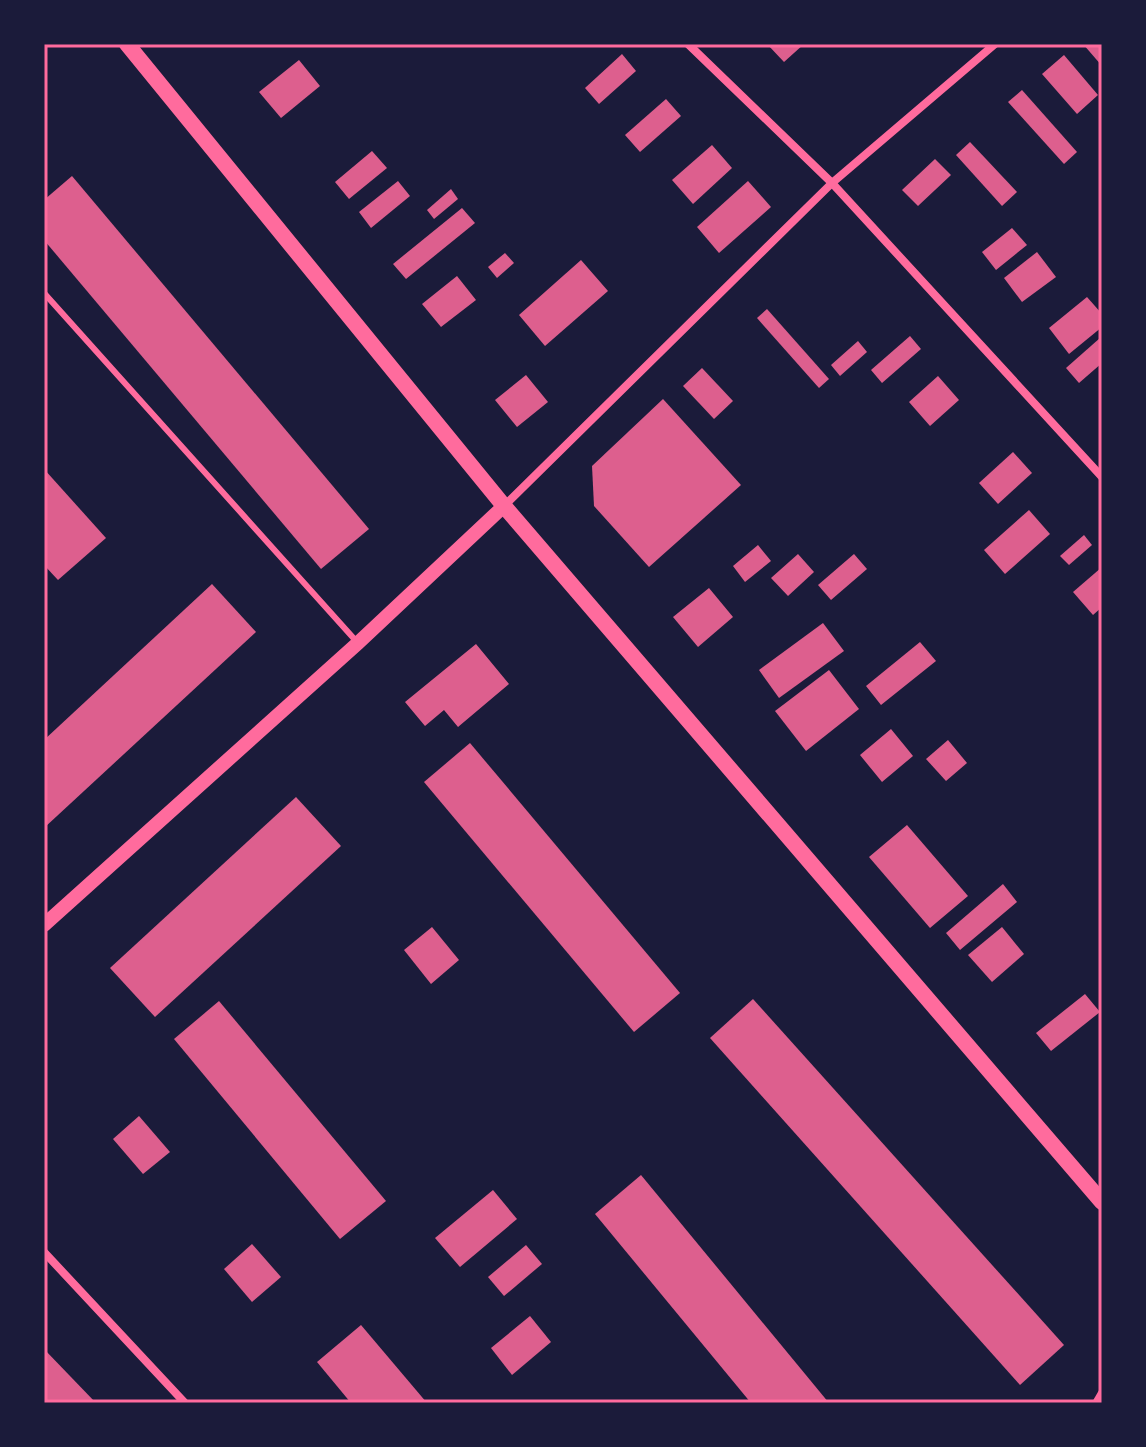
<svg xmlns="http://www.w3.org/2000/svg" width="1146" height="1447" font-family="'Fira Sans',sans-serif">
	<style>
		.building { fill: #dd5f8e }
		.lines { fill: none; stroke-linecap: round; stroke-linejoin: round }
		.service { stroke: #ff6b9d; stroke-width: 6 }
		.minor { stroke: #ff6b9d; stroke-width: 8 }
		.tertiary { stroke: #ff6b9d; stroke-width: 14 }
		.secondary { stroke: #ff6b9d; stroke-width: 16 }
		.neatline { fill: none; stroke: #ff6b9d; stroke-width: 3 }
	</style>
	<rect width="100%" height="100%" fill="#1b1b3a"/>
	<g class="building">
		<polygon points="767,44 804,44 784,62"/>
		<polygon points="1083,44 1102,44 1102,66"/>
		<polygon points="622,54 636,71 599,104 585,88"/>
		<polygon points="1064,55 1098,95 1077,114 1042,74"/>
		<polygon points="299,60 320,86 281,118 259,92"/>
		<polygon points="1022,90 1077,152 1064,164 1008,102"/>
		<polygon points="666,99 681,116 640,152 625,135"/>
		<polygon points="970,142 1017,192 1002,206 956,155"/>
		<polygon points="712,145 732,168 693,204 672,180"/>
		<polygon points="372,151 387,168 349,199 335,182"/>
		<polygon points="935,159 951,175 918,206 902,190"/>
		<polygon points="72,176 369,529 321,569 44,240 44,200"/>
		<polygon points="398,181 410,196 371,228 359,212"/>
		<polygon points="748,181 771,207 719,253 697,227"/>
		<polygon points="451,189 458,199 434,219 427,210"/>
		<polygon points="462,208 475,223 406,279 393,264"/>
		<polygon points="1012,228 1027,245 996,270 982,252"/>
		<polygon points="1037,252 1056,277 1022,302 1004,278"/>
		<polygon points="505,253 514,263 497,278 488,267"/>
		<polygon points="581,260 608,291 545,346 519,315"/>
		<polygon points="457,276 476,300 441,327 422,304"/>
		<polygon points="1087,297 1102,314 1102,327 1069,354 1049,328"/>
		<polygon points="767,309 829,379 819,388 757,318"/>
		<polygon points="910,336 921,349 882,383 871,370"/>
		<polygon points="1100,338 1102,363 1079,383 1066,368"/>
		<polygon points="858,341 867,352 840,376 831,365"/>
		<polygon points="702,368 733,401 714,419 683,386"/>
		<polygon points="526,375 548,402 517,427 495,400"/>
		<polygon points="938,376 959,400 930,426 909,402"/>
		<polygon points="663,399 741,485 649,567 594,506 592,466"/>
		<polygon points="1013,452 1032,473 998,504 979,483"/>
		<polygon points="44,469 106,538 58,580 44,565"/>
		<polygon points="1029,510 1050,534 1005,574 984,550"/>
		<polygon points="1084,535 1092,545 1069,565 1060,556"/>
		<polygon points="758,545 771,561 745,582 733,566"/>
		<polygon points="798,554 814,572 788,596 771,578"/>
		<polygon points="854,554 867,569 831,600 818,585"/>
		<polygon points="1102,567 1102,607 1093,615 1073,592"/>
		<polygon points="212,584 256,632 44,828 44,740"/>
		<polygon points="709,588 733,617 698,647 673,617"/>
		<polygon points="823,623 844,651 779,698 759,670"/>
		<polygon points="920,642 936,661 881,705 866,686"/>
		<polygon points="476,644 509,684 458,727 444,710 425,726 405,702"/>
		<polygon points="829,670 859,709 806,751 775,711"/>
		<polygon points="891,729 913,756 882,782 860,755"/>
		<polygon points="948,740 967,763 946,781 926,759"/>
		<polygon points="470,743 680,993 634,1032 424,782"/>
		<polygon points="296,797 341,846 155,1017 110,968"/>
		<polygon points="907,825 968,896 930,928 869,857"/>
		<polygon points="1003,884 1017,902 960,950 946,933"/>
		<polygon points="432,927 459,960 431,984 404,950"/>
		<polygon points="1002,927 1024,954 992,982 968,955"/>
		<polygon points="1085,994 1100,1012 1051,1051 1036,1033"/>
		<polygon points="753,999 1064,1345 1020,1385 710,1038"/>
		<polygon points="219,1001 386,1201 340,1239 174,1039"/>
		<polygon points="139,1116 170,1152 143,1174 113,1139"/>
		<polygon points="641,1175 829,1403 751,1403 595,1214"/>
		<polygon points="493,1190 517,1219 460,1267 435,1238"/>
		<polygon points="252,1244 281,1277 252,1302 224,1269"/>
		<polygon points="526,1245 542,1264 504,1296 488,1277"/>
		<polygon points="530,1316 551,1342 512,1375 491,1348"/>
		<polygon points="361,1325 427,1403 351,1403 317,1362"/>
		<polygon points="44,1349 96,1403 44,1403"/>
	</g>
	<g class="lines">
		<g class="service">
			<polyline points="44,293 357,642"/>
			<polyline points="1095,1403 1102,1391"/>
		</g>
		<g class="minor">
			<polyline points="688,44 832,183 1102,477"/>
			<polyline points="504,506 832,183 995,44"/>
			<polyline points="44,1252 185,1403"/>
		</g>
		<polyline class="tertiary" points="44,925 358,643 504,506"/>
		<polyline class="secondary" points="127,44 504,506 1102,1202"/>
	</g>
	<rect width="1146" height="1447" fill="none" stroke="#1b1b3a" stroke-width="92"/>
	<rect x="46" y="46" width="1054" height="1355" class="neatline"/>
</svg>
